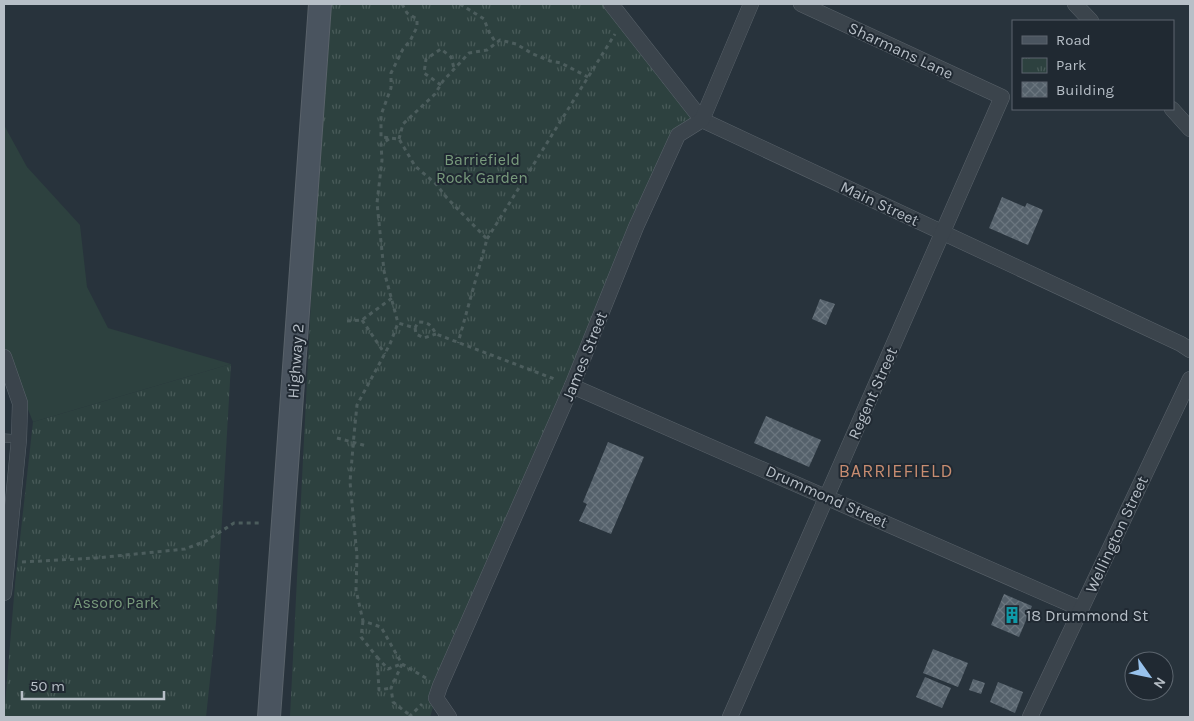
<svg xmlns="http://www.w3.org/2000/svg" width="1194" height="721" font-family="Karla,sans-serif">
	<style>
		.green { fill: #2d413f }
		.park { fill: url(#park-tufts) }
		.building { fill: url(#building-cross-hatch) }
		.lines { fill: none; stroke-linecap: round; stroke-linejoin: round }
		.lane-casing { stroke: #59626a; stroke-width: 9 }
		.street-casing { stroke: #59626a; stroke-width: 16 }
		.secondary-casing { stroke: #59626a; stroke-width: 24 }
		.path { stroke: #4c5d5d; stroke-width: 3; stroke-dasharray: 4 4; stroke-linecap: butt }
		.lane { stroke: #3b444c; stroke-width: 8 }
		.street { stroke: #3b444c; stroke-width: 15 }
		.secondary { stroke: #4a545f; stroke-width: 22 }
		.labels { text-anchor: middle; stroke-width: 4; stroke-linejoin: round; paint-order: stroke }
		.street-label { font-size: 16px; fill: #b7bfc7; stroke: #202932 }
		.park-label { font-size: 16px; fill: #789a7c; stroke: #202932 }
		.poi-label { font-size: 16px; fill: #b7bfc7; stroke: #202932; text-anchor: start }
		.neighbourhood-label { font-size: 18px; letter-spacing: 1px; fill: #c88d71; stroke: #202932 }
	</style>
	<defs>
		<pattern id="park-tufts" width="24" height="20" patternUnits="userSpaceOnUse" patternTransform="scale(1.25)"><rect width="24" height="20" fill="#2d413f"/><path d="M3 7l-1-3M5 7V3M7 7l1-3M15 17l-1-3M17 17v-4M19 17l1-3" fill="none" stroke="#495b59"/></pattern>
		<pattern id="building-cross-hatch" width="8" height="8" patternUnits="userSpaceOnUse" patternTransform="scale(1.25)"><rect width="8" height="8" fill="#55616b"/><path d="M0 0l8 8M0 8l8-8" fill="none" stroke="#6b767f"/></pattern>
	</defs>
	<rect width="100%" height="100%" fill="#28333c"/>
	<polygon class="green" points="4,125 27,167 80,225 87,287 108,328 231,364 33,422 10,364 4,354"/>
	<g class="park">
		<polygon points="326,4 611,4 702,120 678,135 436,698 430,717 290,717"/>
		<polygon points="231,364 216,623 206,717 4,717 15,584 33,422"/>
	</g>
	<g class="building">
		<polygon points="1002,197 1025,207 1027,203 1043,210 1028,245 989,228"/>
		<polygon points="820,299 835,304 826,325 812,319"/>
		<polygon points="766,416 821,440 809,467 754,443"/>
		<polygon points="608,442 644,457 611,534 579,521 587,504 583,502"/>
		<polygon points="1004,594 1032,606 1019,637 991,625"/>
		<polygon points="933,649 968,663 958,687 923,673"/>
		<polygon points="925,677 951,688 942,708 916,697"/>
		<polygon points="973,679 985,683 981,694 969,690"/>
		<polygon points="998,682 1023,692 1015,713 990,702"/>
	</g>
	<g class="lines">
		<g class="lane-casing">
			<polyline id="lane" points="4,438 19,439"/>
		</g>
		<g class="street-casing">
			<g id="street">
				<polyline points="611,4 702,120 1181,344 1190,350"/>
				<polyline points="1075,4 1091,21"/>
				<polyline points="1172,109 1190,129"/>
				<polyline points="4,357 20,403 19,439 4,593"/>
				<polyline points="572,386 1081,609"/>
				<polyline points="449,717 436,698 440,686 572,386 636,227 678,135 702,120 751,4"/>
				<polyline points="730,717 1002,97 801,4"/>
				<polyline points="1030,717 1190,379"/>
			</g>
		</g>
		<g class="secondary-casing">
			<polyline id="secondary" points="269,717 320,4"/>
		</g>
		<g class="path">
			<polyline points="402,4 407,13 417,19 417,27 410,41 403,49 391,73 391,88 381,115 381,137 399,139 415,166 436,184 447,198 487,239 458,343"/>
			<polyline points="460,4 484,19 489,32 496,43"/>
			<polyline points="441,85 424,73 426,59 441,49 451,57 454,68"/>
			<polyline points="389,139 381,144 382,160 377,203 384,271 398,323"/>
			<polyline points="399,139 403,124 435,94 443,81 469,53 487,50 500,40 516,44 533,54 550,61 561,63 588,77"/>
			<polyline points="487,239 615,34"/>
			<polyline points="362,320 385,354"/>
			<polyline points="347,321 362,320 392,298"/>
			<polyline points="415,328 416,334 424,338 436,334"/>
			<polyline points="337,438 367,446"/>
			<polyline points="22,562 96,558 185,549 206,541 234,523 262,523"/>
			<polyline points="363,621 361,637 377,657 379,690 391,688"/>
			<polyline points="377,657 388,669 401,664"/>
			<polyline points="402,664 391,688 393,702 407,713 412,714"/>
			<path d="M 426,678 L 402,664 L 381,627 L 363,621 L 356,590 L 357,556 L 350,482 L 354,435 L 357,405 L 390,344 L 398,323 L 415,328 L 418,322 C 429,322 431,325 436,334 L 557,380"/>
			<polyline points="409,717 422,704"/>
		</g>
		<use href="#lane" class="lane"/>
		<use href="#street" class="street"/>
		<use href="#secondary" class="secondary"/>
	</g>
	<defs>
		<g id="building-bare" transform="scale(1.35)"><path d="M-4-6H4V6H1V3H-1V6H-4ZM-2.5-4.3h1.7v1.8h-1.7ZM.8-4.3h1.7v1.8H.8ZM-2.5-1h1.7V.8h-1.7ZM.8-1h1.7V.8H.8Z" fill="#0f9aa8" stroke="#202932" stroke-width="2.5" paint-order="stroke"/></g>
	</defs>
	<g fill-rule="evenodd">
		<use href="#building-bare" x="1012" y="615"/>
	</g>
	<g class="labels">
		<g class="street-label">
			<text transform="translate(901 50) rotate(25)" y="6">Sharmans Lane</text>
			<text transform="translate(880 203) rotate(25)" y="6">Main Street</text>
			<text transform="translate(584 356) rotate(-68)" y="6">James Street</text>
			<text transform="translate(295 361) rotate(-86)" y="6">Highway 2</text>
			<text transform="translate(872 393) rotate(-66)" y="6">Regent Street</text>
			<text transform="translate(827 496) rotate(24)" y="6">Drummond Street</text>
			<text transform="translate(1116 534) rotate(-65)" y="6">Wellington Street</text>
		</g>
		<g class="park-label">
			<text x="482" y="165">Barriefield<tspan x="482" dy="18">Rock Garden</tspan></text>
			<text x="116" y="608">Assoro Park</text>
		</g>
		<g class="poi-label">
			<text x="1026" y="621">18 Drummond St</text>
		</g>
		<g class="neighbourhood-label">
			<text x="896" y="477">BARRIEFIELD</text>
		</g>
	</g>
	<rect width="1194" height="721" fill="none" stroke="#b7bfc7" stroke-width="10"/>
	<rect x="1012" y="20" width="162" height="90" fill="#202932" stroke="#5c656e"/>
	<rect x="1022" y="36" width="25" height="8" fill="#4a545f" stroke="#5c656e"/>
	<text x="1056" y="45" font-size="15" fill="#b7bfc7">Road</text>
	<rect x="1022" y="58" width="25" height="15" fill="url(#park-tufts)" stroke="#5c656e"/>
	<text x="1056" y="70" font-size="15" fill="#b7bfc7">Park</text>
	<rect x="1022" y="82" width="25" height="15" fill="url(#building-cross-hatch)" stroke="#5c656e"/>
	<text x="1056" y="95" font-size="15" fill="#b7bfc7">Building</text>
	<g transform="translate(1149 676) rotate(123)"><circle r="24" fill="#202932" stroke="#5c656e"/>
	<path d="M0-4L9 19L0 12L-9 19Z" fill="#98c2ec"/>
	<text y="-8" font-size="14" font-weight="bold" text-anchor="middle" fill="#b7bfc7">N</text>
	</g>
	<path d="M22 691v8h142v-8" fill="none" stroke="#b7bfc7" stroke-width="2.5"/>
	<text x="30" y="691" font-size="15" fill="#b7bfc7" stroke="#202932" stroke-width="4" paint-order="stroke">50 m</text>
</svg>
